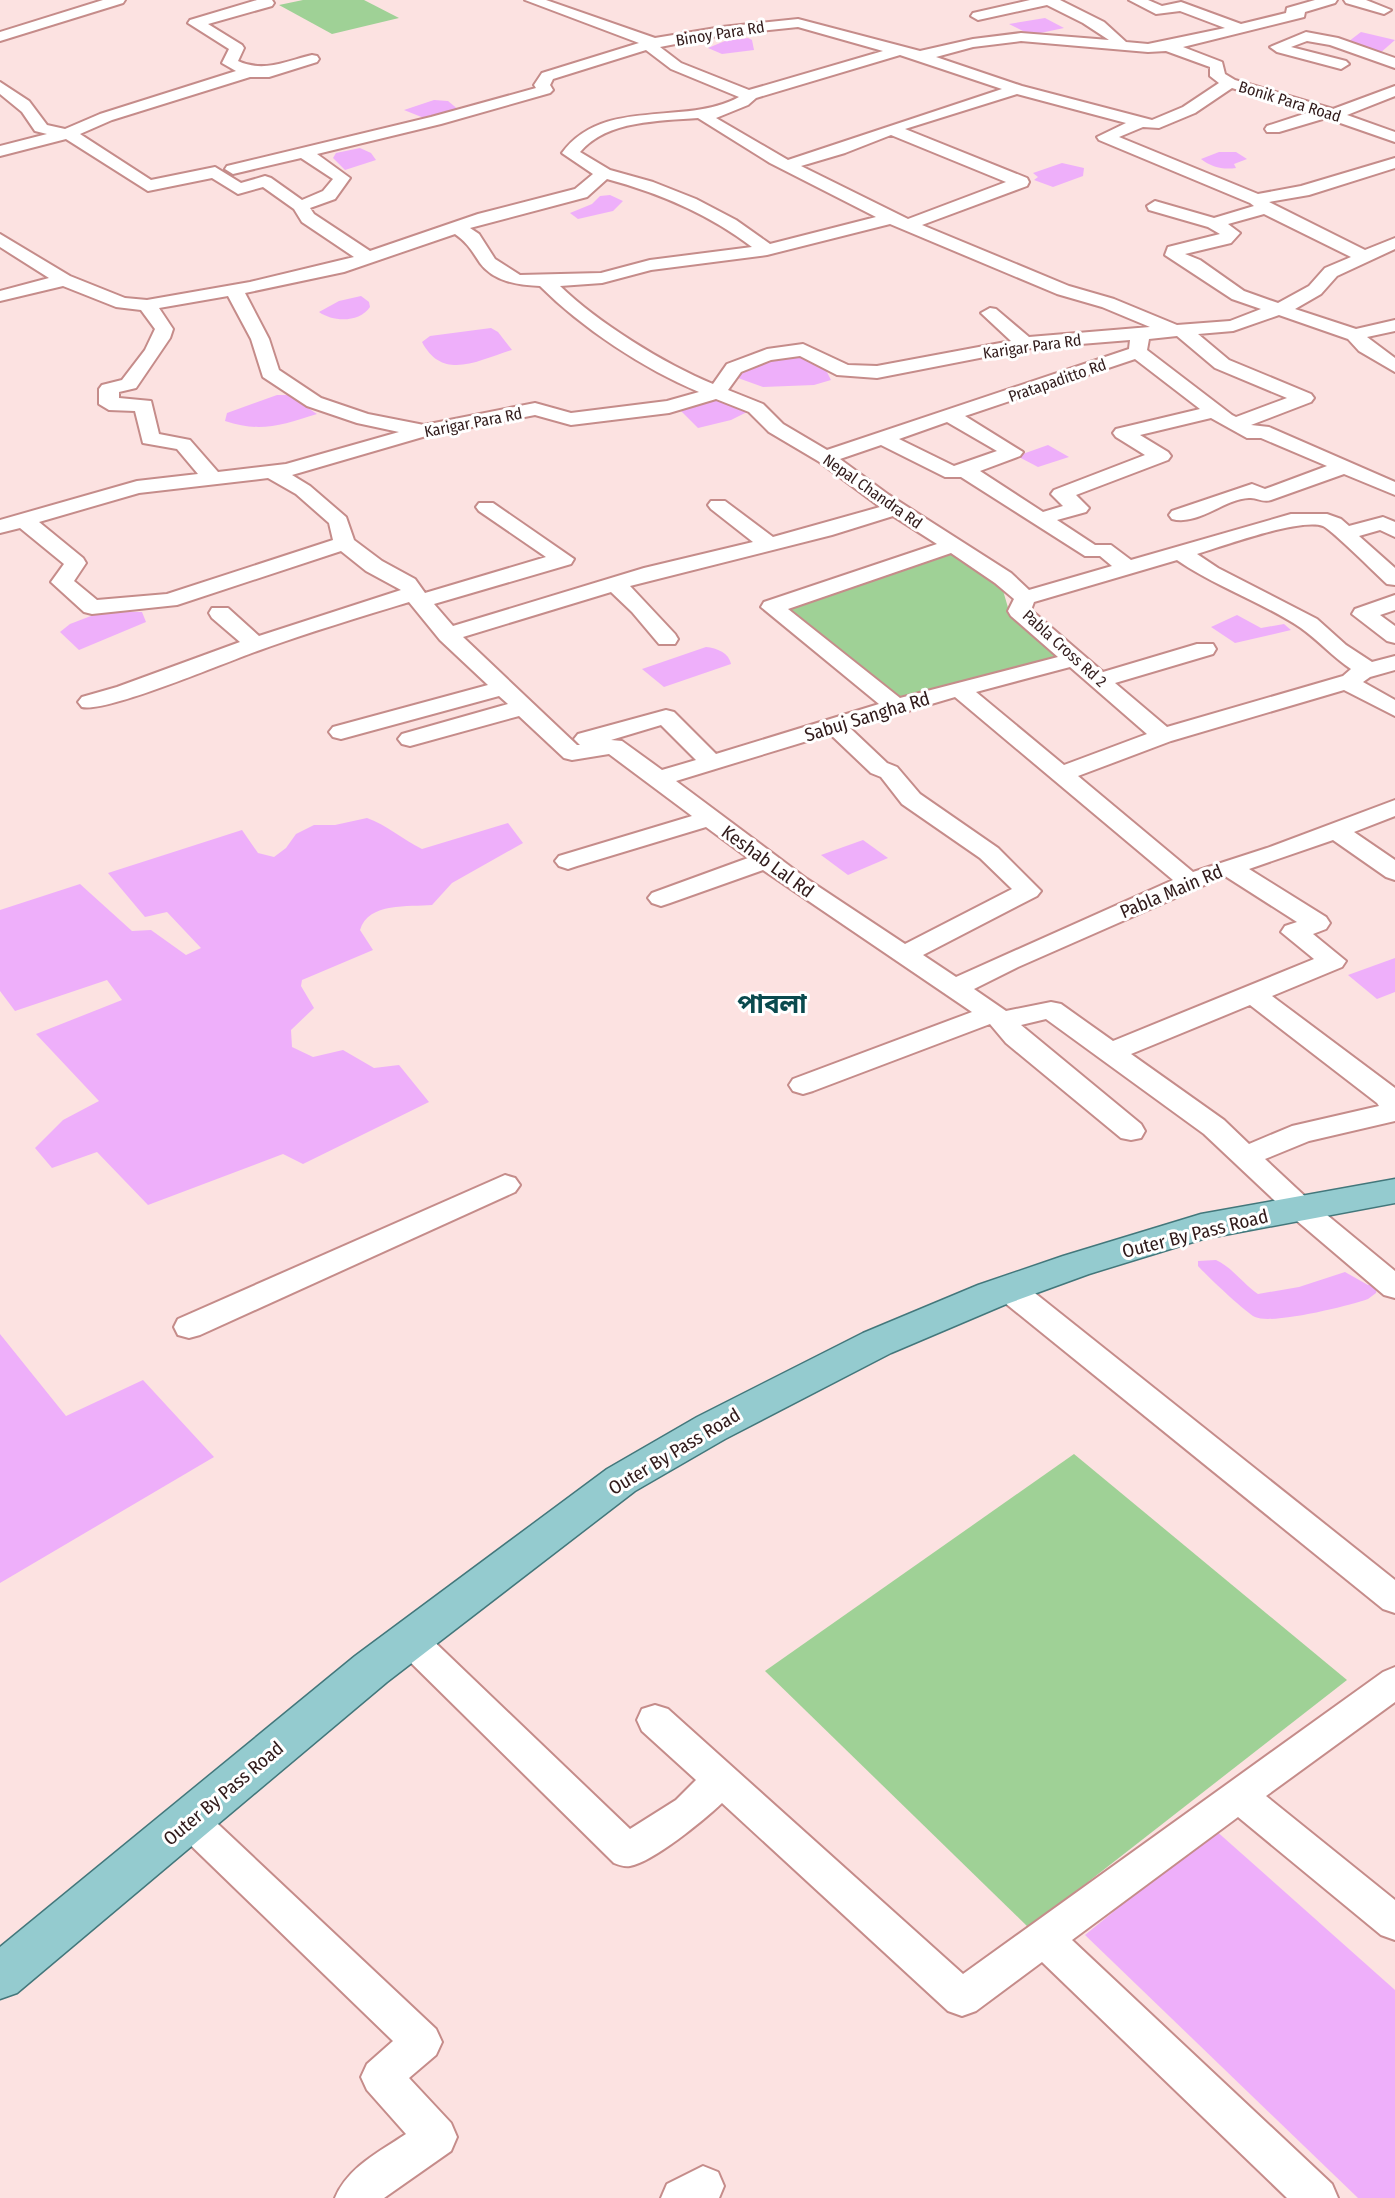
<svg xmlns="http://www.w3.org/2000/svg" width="1395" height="2198" font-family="'Fira Sans Condensed','Noto Sans Bengali',sans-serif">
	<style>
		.green { fill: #9fd196 }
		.water { fill: #eeaffa }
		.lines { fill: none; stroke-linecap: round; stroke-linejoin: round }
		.minor-casing { stroke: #c58c8a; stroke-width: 4 }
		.major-casing { stroke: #43777b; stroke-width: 3 }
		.minor { fill: #fff; fill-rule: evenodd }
		.major { fill: #94cbcf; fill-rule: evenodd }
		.labels { text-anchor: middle; stroke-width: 6; stroke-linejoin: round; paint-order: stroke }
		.far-street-label { font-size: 16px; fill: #311b1b; stroke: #fff }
		.street-label { font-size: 19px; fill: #311b1b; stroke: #fff }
		.district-label { font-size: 26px; font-weight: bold; fill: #0a4a4e; stroke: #fff }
	</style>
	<rect width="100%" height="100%" fill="#fce2e1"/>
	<g class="green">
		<polygon points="303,0 364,0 399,18 332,34 279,5"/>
		<polygon points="949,551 1002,587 1009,611 1060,655 900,701 779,608"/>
		<polygon points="1074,1454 1347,1680 1029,1928 765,1671"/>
	</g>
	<g class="water">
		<polygon points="1045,18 1064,28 1031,35 1009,24"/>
		<polygon points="1361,32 1395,40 1379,54 1344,45"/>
		<polygon points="748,38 752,40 754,50 722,54 708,48 725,41"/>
		<polygon points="434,100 448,101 460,111 429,120 404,110"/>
		<polygon points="360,148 371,153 376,160 345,170 333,158 336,153"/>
		<path d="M 1219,152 L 1236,152 L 1247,159 L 1234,164 L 1236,168 C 1223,170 1211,167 1201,159 Z"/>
		<polygon points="1062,163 1084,168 1083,176 1053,187 1034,180 1038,177 1033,173"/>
		<polygon points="610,195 623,201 613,211 578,219 570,213 592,204 600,196"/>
		<path d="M 361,296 L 369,302 L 370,307 C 359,323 333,322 319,312 L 339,301 Z"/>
		<path d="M 491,328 L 498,332 L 512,350 C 479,360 443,382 422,342 L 430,336 Z"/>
		<path d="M 803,355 L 825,368 L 831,380 L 814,385 L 763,387 L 738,378 C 754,358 779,358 803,355 Z"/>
		<path d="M 277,395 L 288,395 L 317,414 C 282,425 260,433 225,421 L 227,413 Z"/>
		<polygon points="711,399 723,400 747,412 731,420 698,428 679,409"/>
		<polygon points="1048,445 1069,457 1038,467 1017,456"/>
		<polygon points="104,611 142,612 146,622 79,650 60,632 70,624"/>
		<polygon points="1237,615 1261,628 1284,624 1291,630 1235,643 1211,627"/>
		<path d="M 706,647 C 717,648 729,653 731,664 L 664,687 L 642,669 Z"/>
		<path d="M 367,818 C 387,825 403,840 422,849 L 508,823 L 523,843 L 452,883 L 432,905 C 409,907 368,902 360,930 L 373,950 L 302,980 L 301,986 L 314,1008 L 291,1030 L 292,1047 L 313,1057 L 343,1050 L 374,1068 L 399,1065 L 429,1102 L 303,1164 L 283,1154 L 148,1205 L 97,1152 L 52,1168 L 35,1148 L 63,1120 L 99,1101 L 36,1034 L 122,1000 L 107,980 L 15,1011 L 0,991 L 0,910 L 80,884 L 132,931 L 151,930 L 186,955 L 201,948 L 167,912 L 145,917 L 108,873 L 242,830 L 258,853 L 274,857 L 286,848 L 296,834 L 314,825 L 335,825 Z"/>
		<polygon points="863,840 888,858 848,875 821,855"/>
		<polygon points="1395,958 1395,992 1377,999 1348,975"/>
		<path d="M 1216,1260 C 1233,1268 1242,1283 1258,1294 L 1299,1287 L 1345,1272 L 1368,1285 L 1378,1282 L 1376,1293 L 1368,1299 C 1348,1306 1272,1325 1255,1317 C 1245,1312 1206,1275 1198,1266 L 1198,1261 Z"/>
		<polygon points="0,1334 66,1416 143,1380 214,1457 0,1583"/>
		<polygon points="1214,1829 1395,1990 1395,2198 1358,2198 1085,1935"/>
	</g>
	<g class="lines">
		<g class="minor-casing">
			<g id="minor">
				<polygon points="103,0 125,0 123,3 0,41 0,32"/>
				<path d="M 257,0 L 272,0 L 274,3 L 272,6 L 208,24 L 242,45 L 244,48 L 238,61 C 264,73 286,61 312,55 L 317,56 L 319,59 L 317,62 L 269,77 L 250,77 L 112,120 L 80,134 L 151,180 L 215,167 L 241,183 L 265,176 L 271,178 L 302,200 L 323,191 L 333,179 L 301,158 L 233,174 L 225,169 L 227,166 L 431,117 L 536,88 L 534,85 L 542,73 L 639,43 L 525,0 L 546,0 L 655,38 L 722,27 L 798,19 L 920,51 L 973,39 L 1021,33 L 1109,40 L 1083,23 L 1047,5 L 978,20 L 971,16 L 973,13 L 1030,0 L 1060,0 L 1104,22 L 1126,42 L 1148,44 L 1225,28 L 1180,11 L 1156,14 L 1129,0 L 1148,0 L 1162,6 L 1181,2 L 1241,24 L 1286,13 L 1287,8 L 1315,0 L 1337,0 L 1335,3 L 1305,12 L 1304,17 L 1183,47 L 1222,62 L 1225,74 L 1235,80 L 1333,109 L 1395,86 L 1395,96 L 1347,115 L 1395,132 L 1395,142 L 1326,118 L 1279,132 L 1267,132 L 1265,129 L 1267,126 L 1310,112 L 1232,88 L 1195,113 L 1159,128 L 1143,127 L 1119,137 L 1258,194 L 1301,186 L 1395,158 L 1395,168 L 1309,195 L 1269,202 L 1365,250 L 1395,238 L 1395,249 L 1337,276 L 1321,294 L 1295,309 L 1356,329 L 1395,320 L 1395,331 L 1367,337 L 1395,358 L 1395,372 L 1359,351 L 1348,339 L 1279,315 L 1233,331 L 1198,334 L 1229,360 L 1311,394 L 1314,398 L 1311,402 L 1251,425 L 1269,427 L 1395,482 L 1395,495 L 1344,474 L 1271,500 C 1262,503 1257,497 1249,498 C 1224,499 1198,526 1172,519 L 1169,515 L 1172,511 L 1252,484 L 1265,489 L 1327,466 L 1261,438 L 1247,438 L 1211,418 L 1140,435 L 1168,452 L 1171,456 L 1168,460 L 1076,495 L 1089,508 L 1086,512 L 1057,520 L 1095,545 L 1111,545 L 1131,560 L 1291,514 L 1327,514 L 1341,519 L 1349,526 L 1383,517 L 1395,522 L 1395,537 L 1380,530 L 1359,536 L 1395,568 L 1395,585 L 1387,584 C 1376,574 1332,530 1323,526 C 1299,518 1224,546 1197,554 L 1218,568 L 1317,619 L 1346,645 L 1372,662 L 1395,656 L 1395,670 L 1370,677 L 1363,682 L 1395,700 L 1395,716 L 1344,690 L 1171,741 L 1078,776 L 1193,872 L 1267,848 L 1395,800 L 1395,816 L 1354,832 L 1395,860 L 1395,880 L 1386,877 L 1333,840 L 1249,869 L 1326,917 L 1330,923 L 1326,929 L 1313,934 L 1346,961 L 1342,967 L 1272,996 L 1395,1088 L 1395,1121 L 1309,1141 L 1265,1159 L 1310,1201 L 1395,1271 L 1395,1298 L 1384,1295 L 1290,1215 L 1204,1134 L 1046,1019 L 1021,1025 L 1141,1124 L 1145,1131 L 1141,1138 L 1131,1140 L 1121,1138 L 1006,1043 L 990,1024 L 813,1091 L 803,1094 L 793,1091 L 789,1085 L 793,1079 L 972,1012 L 763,870 L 670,903 L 661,906 L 652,903 L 648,898 L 652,893 L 748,858 L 706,827 L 577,866 L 568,869 L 559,866 L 555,861 L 559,856 L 692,816 L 609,754 L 572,760 L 564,758 L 519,716 L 410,746 L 402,744 L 398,739 L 402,734 L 508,704 L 499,696 L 341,739 L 333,737 L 329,732 L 333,727 L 488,685 L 440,640 L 409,602 C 360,617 310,632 260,650 C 228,661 107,713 82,707 L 78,702 L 82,697 L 117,687 L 240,642 L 212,618 L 209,613 L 212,608 L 228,608 L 259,636 L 401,590 L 366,571 L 341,551 L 177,605 L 92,614 L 84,612 L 51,582 L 64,564 L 20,528 L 0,533 L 0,520 L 137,481 L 198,474 L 177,449 L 143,443 L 135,411 L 109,410 L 99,404 L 99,389 L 102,385 L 122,380 L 145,350 L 155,329 L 141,310 L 116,307 L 63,286 L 0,301 L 0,291 L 49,278 L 0,247 L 0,234 L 70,276 L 125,298 L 147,300 L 250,282 L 354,257 L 302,222 L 294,209 L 263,187 L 238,194 L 212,178 L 148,191 L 66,139 L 0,156 L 0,146 L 47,134 L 35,131 L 22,112 L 0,94 L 0,82 L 29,101 L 47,125 L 65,129 L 100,114 L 236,71 L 222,63 L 229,49 L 188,23 L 190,20 ZM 798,27 L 883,51 L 749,90 L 681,63 L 660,47 L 722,35 ZM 1021,41 L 1148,52 L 1166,51 L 1210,67 L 1210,76 L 1219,83 L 1183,107 L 1152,120 L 1022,86 L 936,57 L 973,47 ZM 646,50 L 671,69 L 739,97 C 684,127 604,96 562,153 L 593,174 L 575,189 L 478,214 L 370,251 L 314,214 L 310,208 L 335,199 L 350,178 L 317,154 L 441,124 L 550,93 L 553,90 L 550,85 L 553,79 ZM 900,55 L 1002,89 L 788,160 L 716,118 L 748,105 L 756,98 ZM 1017,94 L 1126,123 L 1097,137 L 1099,140 L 1250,203 L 1254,206 L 1214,218 L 1155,201 L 1147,206 L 1149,210 L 1208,227 L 1220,234 L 1168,247 L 1165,255 L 1232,299 L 1261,309 L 1230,321 L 1177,325 L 1114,299 L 1069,286 L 922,225 L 1027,186 L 1029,182 L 1027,178 L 905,129 ZM 698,118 L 770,163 L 876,217 L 770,244 L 736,220 L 696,199 L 653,182 L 610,170 L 580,152 C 607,120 660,121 698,118 ZM 891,135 L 1006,182 L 908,219 L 801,166 L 845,153 ZM 607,179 C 659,193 709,214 752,247 L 650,260 L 601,273 L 520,275 L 495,259 L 479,234 L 470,228 L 587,197 ZM 1264,214 L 1351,257 L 1325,268 L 1309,286 L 1278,303 L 1244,291 L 1200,260 L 1185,254 L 1231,243 L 1240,233 L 1228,224 ZM 890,224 L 1057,294 L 1102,307 L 1150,327 L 1029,337 L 996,309 L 990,308 L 981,313 L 1011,341 L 877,366 L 848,365 L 803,344 L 767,349 L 727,364 L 713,384 C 664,364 597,322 560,286 L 602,283 L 651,270 L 767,255 ZM 455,234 C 467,242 472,251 480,263 C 494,282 519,285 540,286 C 582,328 644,369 699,392 L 667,401 L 571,413 L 535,403 L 424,425 L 368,414 L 321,398 L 279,370 L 269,339 L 245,293 L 344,272 ZM 228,296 L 251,339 L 263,377 L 307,406 L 357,423 L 399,432 L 286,464 L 218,472 L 190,440 L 159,434 L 151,401 L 119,398 L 119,392 L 136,388 L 170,338 L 173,329 L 159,308 ZM 1177,336 L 1215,368 L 1287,398 L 1236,417 L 1232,415 L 1147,350 L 1149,339 ZM 1130,340 L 1129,349 L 827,450 L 783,424 L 763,404 L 728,390 L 741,372 L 771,360 L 800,356 L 837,375 L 877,378 L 1031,348 ZM 1135,359 L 1200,409 L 1116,429 L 1113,433 L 1116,437 L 1145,455 L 1054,490 L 1051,494 L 1063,506 L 1043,512 L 980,471 L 1020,456 L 1023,452 L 965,416 ZM 716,399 L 749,412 L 769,432 L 818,461 L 880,507 L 773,537 L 725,501 L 711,501 L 708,505 L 711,509 L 753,542 L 644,568 L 453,626 L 434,604 L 571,564 L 574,559 L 493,503 L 479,503 L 476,507 L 479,511 L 546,557 L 425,593 L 415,579 L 382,561 L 354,540 L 346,517 L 310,486 L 292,475 L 426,436 L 535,415 L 571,425 L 669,413 ZM 947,422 L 997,451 L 954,466 L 899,439 ZM 881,445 L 945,477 L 961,477 L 1085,556 L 1100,556 L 1112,566 L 1029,590 L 1011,573 L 889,495 L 840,459 ZM 268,478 L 296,494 L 329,523 L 333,540 L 167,594 L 97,600 L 74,581 L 86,563 L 83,558 L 39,522 L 139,493 ZM 893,516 L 937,544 L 764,602 L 761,607 L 879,704 L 716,754 L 674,712 L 666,710 L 578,734 L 574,739 L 580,745 L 577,745 L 463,637 L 611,592 L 632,612 L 659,644 L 675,644 L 678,639 L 675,634 L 630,586 L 832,535 ZM 951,553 L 995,583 L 1014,599 L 1008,611 L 1011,616 L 1058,657 L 900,698 L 788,609 ZM 1177,560 C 1216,587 1262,602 1301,628 C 1318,640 1333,657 1351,669 L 1343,676 L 1167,727 L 1115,683 L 1213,654 L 1216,649 L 1213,644 L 1197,644 L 1103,672 L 1031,610 L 1034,602 ZM 1070,667 L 1147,734 L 1064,765 L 976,692 ZM 955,697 L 1173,880 L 956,977 L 923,955 L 1037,896 L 1041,891 L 998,848 L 920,794 L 897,767 L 887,763 L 850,728 ZM 661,725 L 696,760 L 662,770 L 622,741 L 611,740 ZM 830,734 L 871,773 L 881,777 L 902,804 L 980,858 L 1012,889 L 905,944 L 807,879 L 676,781 ZM 1225,876 L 1297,922 L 1285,926 L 1281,932 L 1314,959 L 1113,1041 L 1061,1004 L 1051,1002 L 1006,1011 L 974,989 L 1018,967 ZM 1250,1005 L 1377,1103 L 1379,1106 L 1292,1126 L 1249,1144 L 1224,1120 L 1131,1054 Z"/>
				<polygon points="1344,0 1366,0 1391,10 1384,14 1346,3"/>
				<polygon points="1306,32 1338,38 1395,58 1395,68 1330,45 1307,41 1291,47 1346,61 1349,64 1341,69 1277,52 1270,47"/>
				<polygon points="1395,595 1395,610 1380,615 1395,626 1395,643 1387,641 1352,614 1355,609"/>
				<polygon points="505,1175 515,1178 520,1185 515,1192 200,1335 189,1338 178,1335 174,1327 178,1319"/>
				<polygon points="1010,1279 1021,1282 1395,1580 1395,1613 1383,1609 999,1298 995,1290 999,1282"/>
				<path d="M 410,1626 L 422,1630 L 630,1829 L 676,1800 L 696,1780 L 642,1731 L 637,1720 L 642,1709 L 655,1705 L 668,1709 L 963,1974 L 1383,1672 L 1395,1667 L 1395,1702 L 1266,1796 L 1395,1900 L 1395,1940 L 1381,1935 L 1238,1817 L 1072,1940 L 1332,2184 L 1338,2198 L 1287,2198 L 1042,1962 L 976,2011 L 962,2016 L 948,2011 L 722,1803 C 704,1820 653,1862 630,1866 C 624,1867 619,1865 614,1863 L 398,1650 L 393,1640 L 398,1630 Z"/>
				<path d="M 190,1805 L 203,1810 L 436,2029 L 442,2042 L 436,2055 L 409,2078 L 451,2123 L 457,2137 L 451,2151 L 384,2198 L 335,2198 C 348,2167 379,2152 406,2134 L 367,2090 L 361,2077 L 367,2064 L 393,2041 L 177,1832 L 171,1821 L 177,1810 Z"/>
				<polygon points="703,2166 718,2172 724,2186 719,2198 661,2198 667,2184"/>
			</g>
		</g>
		<g class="major-casing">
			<polygon id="major" points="1395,1179 1395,1203 1203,1239 1089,1274 1004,1305 891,1353 725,1439 635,1491 387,1682 17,1993 0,1999 0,1947 355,1656 607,1469 697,1417 863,1333 978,1285 1063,1256 1201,1214"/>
		</g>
		<use href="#minor" class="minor"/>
		<use href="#major" class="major"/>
	</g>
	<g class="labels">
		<g class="far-street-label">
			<text transform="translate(720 33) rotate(-9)" y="6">Binoy Para Rd</text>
			<text transform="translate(1290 101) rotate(17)" y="6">Bonik Para Road</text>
			<text transform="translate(1032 346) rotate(-8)" y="6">Karigar Para Rd</text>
			<text transform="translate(1057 380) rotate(-19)" y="6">Pratapaditto Rd</text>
			<text transform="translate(473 422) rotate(-11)" y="6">Karigar Para Rd</text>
			<text transform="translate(873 491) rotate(35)" y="6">Nepal Chandra Rd</text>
			<text transform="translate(1065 648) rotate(42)" y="6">Pabla Cross Rd 2</text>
		</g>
		<g class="street-label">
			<text transform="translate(867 716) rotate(-17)" y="7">Sabuj Sangha Rd</text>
			<text transform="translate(768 861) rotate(36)" y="7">Keshab Lal Rd</text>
			<text transform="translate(1171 891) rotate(-23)" y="7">Pabla Main Rd</text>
			<text transform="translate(1195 1233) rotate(-14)" y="7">Outer By Pass Road</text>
			<text transform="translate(674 1451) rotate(-31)" y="7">Outer By Pass Road</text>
			<text transform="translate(223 1793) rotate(-40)" y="7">Outer By Pass Road</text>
		</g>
		<g class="district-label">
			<text x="772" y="1013">পাবলা</text>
		</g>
	</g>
</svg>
